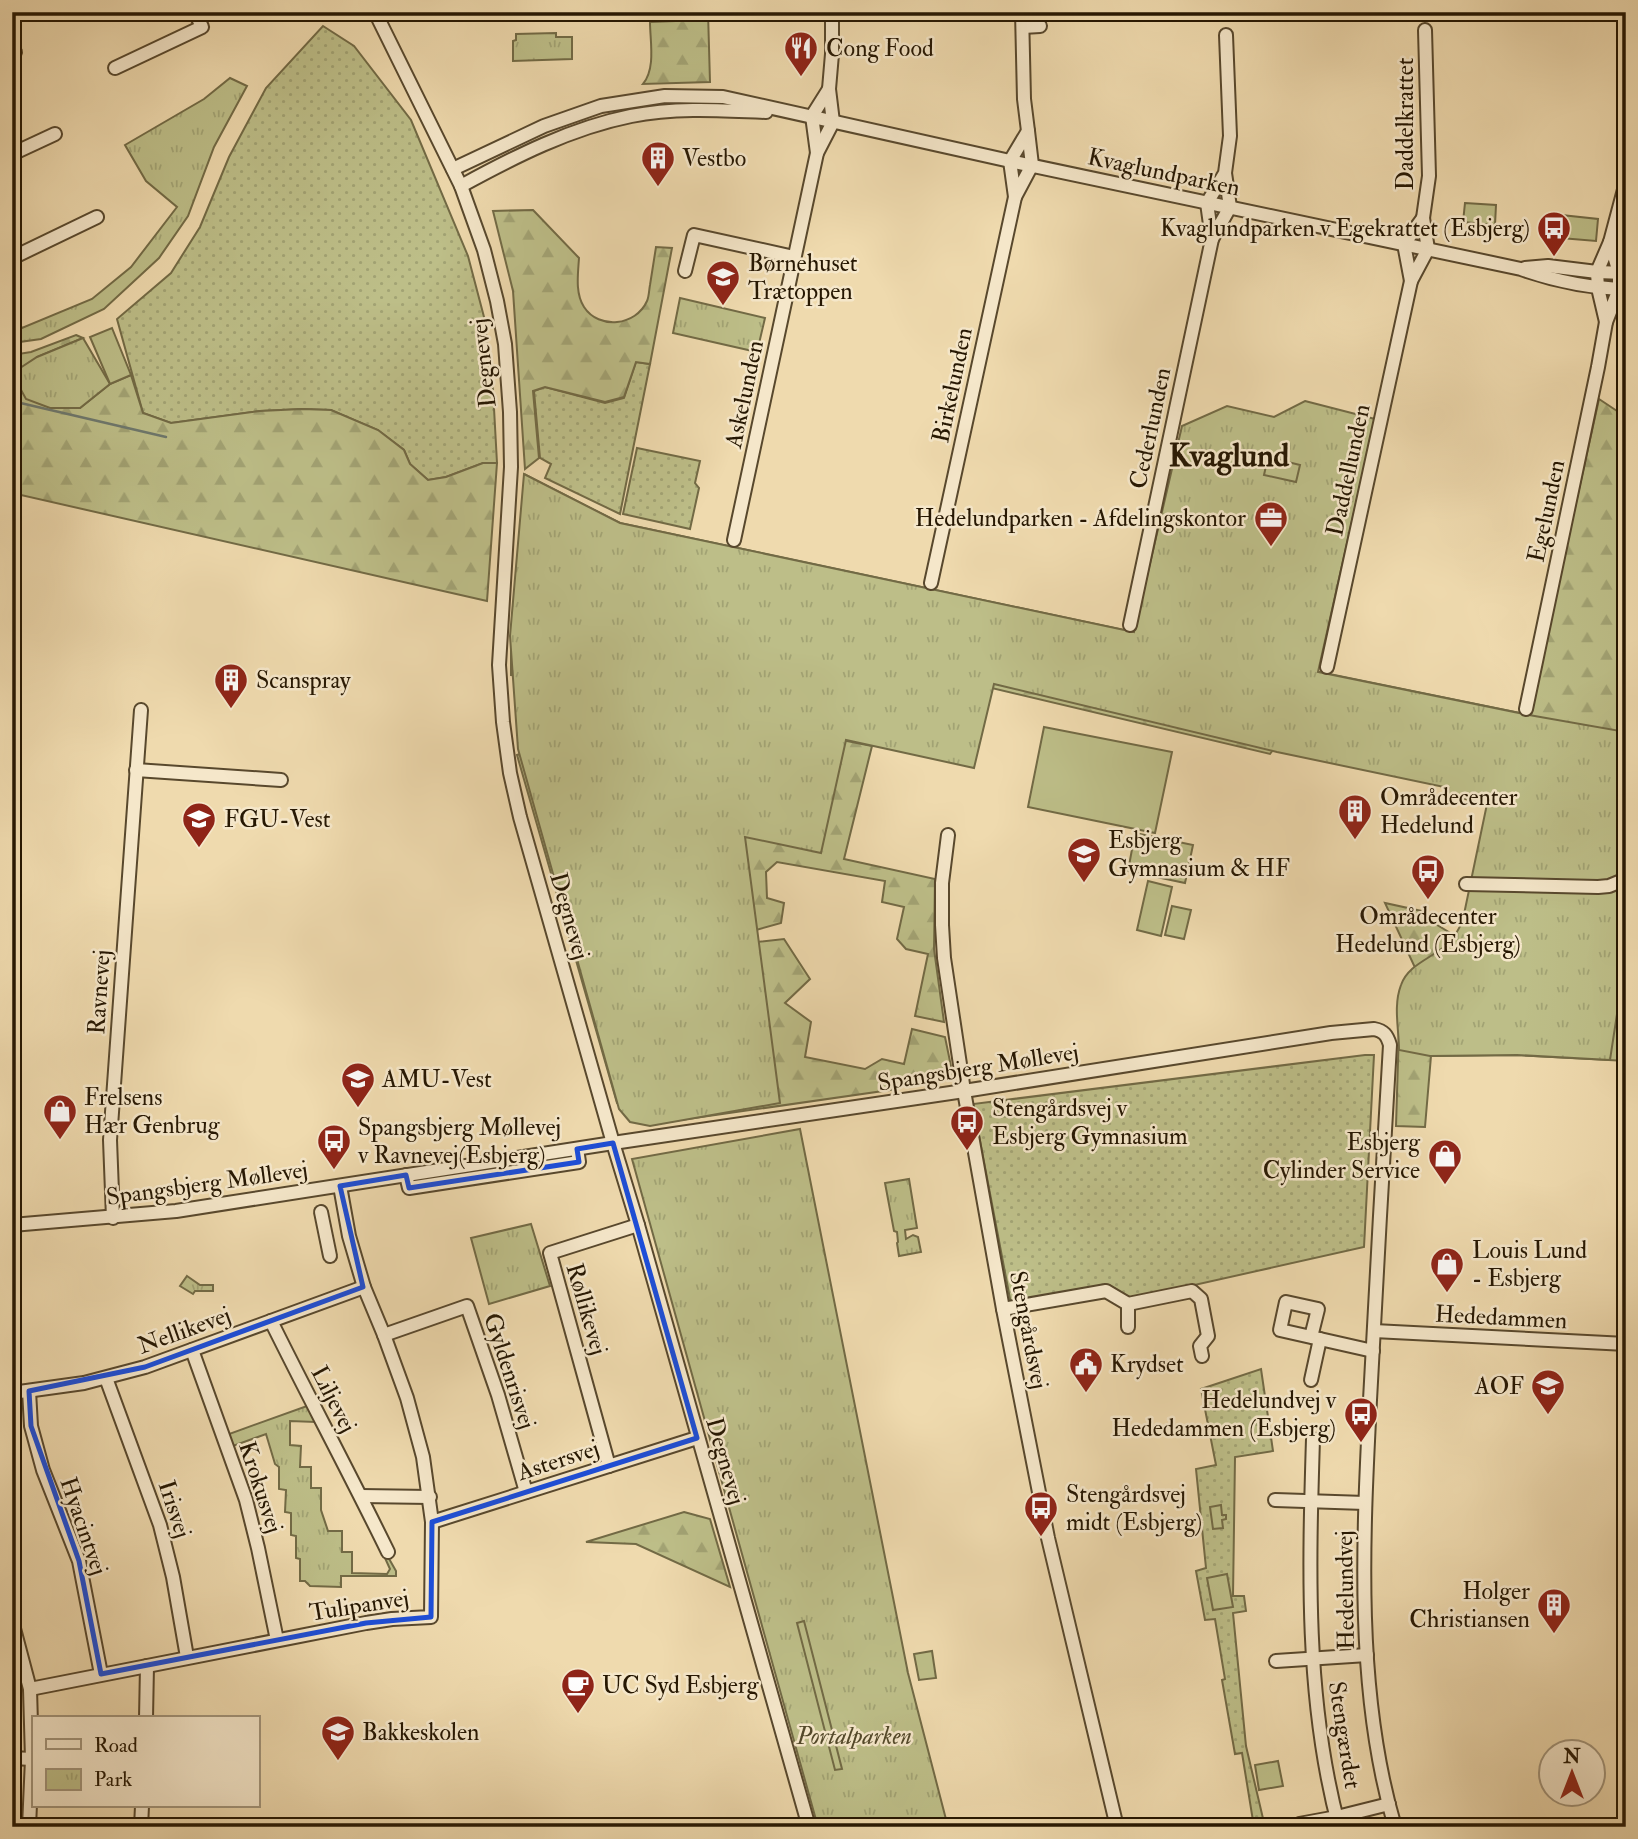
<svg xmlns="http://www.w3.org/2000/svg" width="1638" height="1839" font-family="'IM FELL Double Pica',serif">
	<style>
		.grass { fill: url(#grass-dots); stroke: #726a45; stroke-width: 2 }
		.forest { fill: url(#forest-firs); stroke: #726a45; stroke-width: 2 }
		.park { fill: url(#park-tufts); stroke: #726a45; stroke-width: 2 }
		.pitch { fill: #bdbe88; stroke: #726a45; stroke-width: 2 }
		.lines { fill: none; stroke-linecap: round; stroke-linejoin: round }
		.stream { stroke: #6e786d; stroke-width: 2.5 }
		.minor-casing { stroke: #58482d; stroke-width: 16 }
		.minor { stroke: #f5e7ca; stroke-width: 12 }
		.marked { fill: none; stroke: #1d4ed8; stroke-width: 5; stroke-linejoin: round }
		.labels { text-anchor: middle; stroke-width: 5; stroke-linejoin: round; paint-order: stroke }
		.poi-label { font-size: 24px; fill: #261702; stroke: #f5e7ca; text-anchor: start }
		.street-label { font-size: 24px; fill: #261702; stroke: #f5e7ca }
		.park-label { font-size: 24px; font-style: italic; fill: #53492a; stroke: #f5e7ca }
		.district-label { font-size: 32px; font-weight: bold; fill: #261702; stroke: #f5e7ca }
	</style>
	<defs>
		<pattern id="grass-dots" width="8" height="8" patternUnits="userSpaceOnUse" patternTransform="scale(1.75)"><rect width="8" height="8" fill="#bdbe88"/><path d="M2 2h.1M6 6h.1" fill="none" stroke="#a2a374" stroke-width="1.8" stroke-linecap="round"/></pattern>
		<pattern id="forest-firs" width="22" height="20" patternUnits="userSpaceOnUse" patternTransform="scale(1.75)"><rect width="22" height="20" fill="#bdbe88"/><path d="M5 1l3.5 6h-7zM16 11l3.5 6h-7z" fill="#a2a374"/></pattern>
		<pattern id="park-tufts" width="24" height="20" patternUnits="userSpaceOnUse" patternTransform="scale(1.75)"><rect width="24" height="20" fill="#bdbe88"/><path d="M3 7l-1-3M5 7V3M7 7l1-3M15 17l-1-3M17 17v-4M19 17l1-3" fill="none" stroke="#a2a374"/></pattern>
	</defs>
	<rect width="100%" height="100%" fill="#efdaae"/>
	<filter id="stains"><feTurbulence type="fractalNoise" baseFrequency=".00286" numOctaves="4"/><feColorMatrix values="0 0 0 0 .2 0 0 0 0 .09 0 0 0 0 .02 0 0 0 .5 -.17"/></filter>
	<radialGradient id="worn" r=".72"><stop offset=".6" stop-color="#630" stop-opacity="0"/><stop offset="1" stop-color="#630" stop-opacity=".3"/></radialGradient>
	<g class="grass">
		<polygon points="323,26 354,46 411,120 468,256 484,317 493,390 497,463 483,463 446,477 428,480 410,464 404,450 378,430 331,410 302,409 260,411 171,423 143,413 117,319 171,273 200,227 229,157 266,88"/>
		<polygon points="636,362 650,364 620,514 545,478 551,464 540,458 534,391 545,387 605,403 624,398"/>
		<polygon points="637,448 700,461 695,483 699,488 690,529 623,514"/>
		<polygon points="1365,1055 1374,1055 1364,1247 1132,1299 1109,1285 1011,1304 973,1104"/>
		<polygon points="1261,1369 1273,1451 1235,1457 1233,1596 1244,1596 1246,1611 1233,1613 1246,1746 1265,1827 1254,1827 1242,1753 1235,1754 1222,1680 1225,1679 1215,1619 1205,1620 1196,1571 1206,1568 1196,1469 1216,1465 1201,1389"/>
	</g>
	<g class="forest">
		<path d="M 684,12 L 708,12 L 710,82 L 643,84 C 656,68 650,41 650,22 L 675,21 Z"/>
		<path d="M 533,210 L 579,258 C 578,274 575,293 584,307 C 599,330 636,326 647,301 C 649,297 649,290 650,285 C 652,272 654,259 656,247 L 672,248 L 650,364 L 636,362 L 624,397 L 605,402 L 545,387 L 533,391 L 539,458 L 525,469 L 513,291 L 493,211 Z"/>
		<polygon points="76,335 83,338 37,357 50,408 80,408 110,384 131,375 143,413 171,423 260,411 302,409 331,410 378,430 404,450 410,464 428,480 446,477 483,463 497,463 487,601 12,493 12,355 31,352"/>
		<polygon points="1599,399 1626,417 1626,1061 1517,1055 1431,1056 1425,1127 1396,1126 1399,1029 1418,974 1385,903 1426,912 1434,923 1457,937 1473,937 1488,804 1448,795 1452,778 1279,742 1270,754 798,642 661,561 524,474 620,523 1133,632 1159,526 1300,668 1529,715"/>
		<path d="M 511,633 L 832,738 L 872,746 L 844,859 L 935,879 L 934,949 L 944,1022 L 915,1016 L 928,954 L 906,949 L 897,939 L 904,907 L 882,902 L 885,881 L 777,862 L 766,872 L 767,898 L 784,903 L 781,923 L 756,930 L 757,942 L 784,939 L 810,979 L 785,1003 L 811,1022 L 805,1057 L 865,1069 L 882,1059 L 904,1064 L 912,1029 L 945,1037 L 953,1076 L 947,1080 C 924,1075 917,1075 897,1089 L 667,1122 L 617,1103 L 517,755 L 533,750 L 522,676 L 511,675 Z"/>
		<polygon points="684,1512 710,1519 730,1587 636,1544 586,1542"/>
	</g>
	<g class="park">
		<polygon points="556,33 556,37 572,37 572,59 513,61 513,41 516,40 516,34"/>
		<polygon points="230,78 247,86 214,147 188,216 159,258 104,309 41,339 12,343 12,310 22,328 92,299 131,267 177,207 146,181 125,145 204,99"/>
		<polygon points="680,298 765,318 757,352 673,333"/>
		<polygon points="83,338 110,384 80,408 50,408 26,399 15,379 17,370 37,357"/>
		<path d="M 1305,401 L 1375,419 L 1318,672 L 1529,715 L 1626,732 L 1626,955 L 1610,1060 L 1517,1055 L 1430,1056 L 1399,1050 C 1399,1029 1393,1006 1401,985 C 1408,965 1430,959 1445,946 C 1454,939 1459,930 1463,919 L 1487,804 L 1448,795 L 1449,788 L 1277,752 L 994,684 L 974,768 L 846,740 L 821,853 L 745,837 L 780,1103 L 650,1126 L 630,1122 L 619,1109 L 518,749 L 510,636 L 524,474 L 620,523 L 1134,632 L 1182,426 L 1227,406 L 1274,417 Z"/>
		<polygon points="800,1129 908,1673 948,1827 818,1827 632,1159"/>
		<polygon points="909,1179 917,1228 905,1230 906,1239 913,1235 918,1237 921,1252 899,1256 897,1243 898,1242 897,1232 894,1231 885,1183"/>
		<polygon points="531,1224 550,1286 489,1304 471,1238"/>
		<polygon points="187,1276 200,1285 213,1285 213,1291 195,1291 193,1294 180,1286"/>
		<polygon points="307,1406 315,1422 290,1421 290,1445 301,1446 300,1467 311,1467 311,1488 321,1488 321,1510 328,1531 342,1531 342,1552 352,1552 352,1573 387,1574 390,1569 385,1558 388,1557 396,1571 396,1576 341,1576 341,1587 310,1586 305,1581 300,1581 300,1559 296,1558 296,1536 291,1535 291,1513 285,1512 286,1490 279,1489 279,1467 275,1464 266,1434 233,1446 229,1434"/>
		<polygon points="1221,1505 1222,1515 1226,1515 1226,1519 1222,1520 1223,1528 1213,1529 1210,1507"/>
		<polygon points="1278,1761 1283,1786 1259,1790 1255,1765"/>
	</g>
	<g class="pitch">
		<polygon points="1465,203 1496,205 1495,225 1463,222"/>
		<polygon points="1552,214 1598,219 1596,241 1549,237"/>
		<polygon points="112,328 131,375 110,384 90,337"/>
		<polygon points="1268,457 1300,465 1296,482 1264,475"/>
		<polygon points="1044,727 1172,752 1155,833 1028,807"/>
		<polygon points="1135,833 1193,845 1185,883 1128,871"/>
		<polygon points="1148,881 1172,887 1161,936 1137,930"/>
		<polygon points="1172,906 1191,910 1184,939 1165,935"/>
		<polygon points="1227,1574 1233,1607 1213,1610 1207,1578"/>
		<polygon points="804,1621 842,1769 835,1770 797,1623"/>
		<polygon points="932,1651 936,1678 919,1680 914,1654"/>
	</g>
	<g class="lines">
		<polyline class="stream" points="12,401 166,437"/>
		<g class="minor-casing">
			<g id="minor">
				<polyline points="375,12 461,186 484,250 497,301 505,344 510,412 511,467 499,665 503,722 510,773 520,817 613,1143 638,1225 809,1827"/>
				<polyline points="1022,12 1024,99 1028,131"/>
				<polyline points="1624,14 1626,73"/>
				<polyline points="1023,27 1040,26"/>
				<polyline points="12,53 15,52"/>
				<polyline points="115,68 202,27 195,12"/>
				<polygon points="1028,131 1032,165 1015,197 1010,161"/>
				<polyline points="817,153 812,116 829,89"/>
				<polyline points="12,154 55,134"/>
				<path d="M 453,169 L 544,126 L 601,106 L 665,96 L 723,97 L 1010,161 L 1521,269 C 1555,281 1590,288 1626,289"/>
				<polyline points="1225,173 1207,203 1212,239 1230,207 1225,173 1230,136 1226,35"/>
				<path d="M 461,186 C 514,157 571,128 631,116 C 675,107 721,110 766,112"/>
				<polyline points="1423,218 1429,176 1425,30"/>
				<polygon points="1423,218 1428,249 1411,281 1404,244"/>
				<polygon points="1610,242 1619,273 1619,289 1606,322 1598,288 1597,272"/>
				<polyline points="1610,242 1626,182"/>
				<polyline points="12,258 97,217"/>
				<polyline points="1525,268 1548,266 1597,272 1625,273"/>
				<polyline points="685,271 694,235 794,257"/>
				<polyline points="734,540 817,153 833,122 829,89 832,54 832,12"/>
				<polyline points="931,583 1015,197"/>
				<polyline points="1130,625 1212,239"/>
				<polyline points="1327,667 1411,281"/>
				<polyline points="1526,709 1598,367 1606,322"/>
				<polyline points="136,770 281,780"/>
				<polyline points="948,835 942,883 942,925 944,958 964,1091 1003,1309 1048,1538 1117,1827"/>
				<polyline points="1466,884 1598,887 1609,886 1626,879"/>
				<polyline points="406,1175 409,1188 579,1162 577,1149"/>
				<polyline points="321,1212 330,1256"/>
				<polyline points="113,1218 110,1140 141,710"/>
				<path d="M 12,1225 L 176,1211 L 613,1143 L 964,1091 L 1331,1033 L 1374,1029 C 1384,1031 1387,1035 1390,1045 C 1383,1163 1376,1282 1370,1400 C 1363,1539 1355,1692 1395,1827"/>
				<polyline points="1128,1304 1128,1327"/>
				<polyline points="1003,1309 1106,1291 1128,1304 1192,1291 1201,1299 1208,1336 1200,1346 1202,1356"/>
				<path d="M 271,1321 C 309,1398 350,1474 388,1552"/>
				<polyline points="1374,1331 1626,1344"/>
				<polyline points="384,1335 467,1306 498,1395 526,1492"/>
				<polyline points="1311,1337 1318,1309 1286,1302 1280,1330 1373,1351"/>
				<polyline points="192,1350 246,1500 258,1548 277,1640"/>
				<polyline points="106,1378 160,1525 173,1577 187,1657"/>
				<polyline points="1311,1380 1320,1339"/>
				<polyline points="29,1391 31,1426 43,1470 79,1561 101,1674"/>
				<polyline points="12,1393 84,1383 145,1367 364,1287"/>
				<path d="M 1313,1439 C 1309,1568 1305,1700 1339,1827"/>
				<polyline points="609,1466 550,1253 638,1225"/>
				<polyline points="361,1496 430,1497"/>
				<polyline points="1275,1500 1365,1503"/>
				<polyline points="432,1522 697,1438"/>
				<polyline points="12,1621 30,1689 32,1759 29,1827"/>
				<polyline points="1276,1661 1367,1655"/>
				<polyline points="30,1689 366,1623 392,1619 431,1617 432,1522 423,1457 407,1398 384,1335 364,1287 349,1236 340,1186"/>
				<polyline points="146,1718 147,1666"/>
				<polyline points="12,1758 32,1759"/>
				<polyline points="1299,1824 1337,1817 1389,1804"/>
				<polyline points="141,1827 142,1806"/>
			</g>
		</g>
		<use href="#minor" class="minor"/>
	</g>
	<path class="marked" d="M 613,1143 L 697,1438 L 432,1522 L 431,1617 L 366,1623 L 101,1674 L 79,1561 L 31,1426 L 29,1391 L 145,1367 L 363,1287 L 340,1186 L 406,1175 L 409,1188 L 579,1162 L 577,1149 Z"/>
	<defs>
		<g id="restaurant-pin" transform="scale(1.75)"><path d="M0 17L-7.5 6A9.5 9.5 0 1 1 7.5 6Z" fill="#8f2418" stroke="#f5e7ca"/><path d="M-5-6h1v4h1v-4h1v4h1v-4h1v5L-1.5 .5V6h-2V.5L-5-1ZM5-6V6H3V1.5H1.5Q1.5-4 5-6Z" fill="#fff"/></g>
		<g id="building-pin" transform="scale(1.75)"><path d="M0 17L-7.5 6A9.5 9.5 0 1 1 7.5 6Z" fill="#8f2418" stroke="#f5e7ca"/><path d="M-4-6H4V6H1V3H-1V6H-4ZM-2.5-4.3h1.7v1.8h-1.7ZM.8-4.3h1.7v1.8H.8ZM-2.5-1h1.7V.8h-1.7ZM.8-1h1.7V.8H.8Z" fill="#fff"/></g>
		<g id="bus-pin" transform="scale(1.75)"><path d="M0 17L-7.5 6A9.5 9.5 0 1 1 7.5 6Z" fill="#8f2418" stroke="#f5e7ca"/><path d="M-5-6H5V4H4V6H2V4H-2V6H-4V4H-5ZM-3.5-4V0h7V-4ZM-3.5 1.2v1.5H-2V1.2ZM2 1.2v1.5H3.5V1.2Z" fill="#fff"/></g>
		<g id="school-pin" transform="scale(1.75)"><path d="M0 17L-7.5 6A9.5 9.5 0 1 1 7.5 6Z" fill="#8f2418" stroke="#f5e7ca"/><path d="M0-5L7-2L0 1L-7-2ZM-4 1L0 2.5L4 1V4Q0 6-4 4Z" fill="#fff"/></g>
		<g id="office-pin" transform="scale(1.75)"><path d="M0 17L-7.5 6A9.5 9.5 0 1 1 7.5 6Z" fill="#8f2418" stroke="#f5e7ca"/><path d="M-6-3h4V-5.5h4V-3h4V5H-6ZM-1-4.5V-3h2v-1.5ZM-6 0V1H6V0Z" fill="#fff"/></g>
		<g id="shop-pin" transform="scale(1.75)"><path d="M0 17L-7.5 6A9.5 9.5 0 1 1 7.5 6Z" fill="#8f2418" stroke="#f5e7ca"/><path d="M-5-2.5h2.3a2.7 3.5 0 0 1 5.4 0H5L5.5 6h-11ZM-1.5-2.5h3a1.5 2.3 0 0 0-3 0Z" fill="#fff"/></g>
		<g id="civic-pin" transform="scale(1.75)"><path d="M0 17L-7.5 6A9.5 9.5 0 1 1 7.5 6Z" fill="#8f2418" stroke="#f5e7ca"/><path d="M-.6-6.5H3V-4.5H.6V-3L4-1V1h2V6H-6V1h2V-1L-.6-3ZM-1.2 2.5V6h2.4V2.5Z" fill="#fff"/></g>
		<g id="university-pin" transform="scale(1.75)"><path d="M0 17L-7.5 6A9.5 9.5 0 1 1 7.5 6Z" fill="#8f2418" stroke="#f5e7ca"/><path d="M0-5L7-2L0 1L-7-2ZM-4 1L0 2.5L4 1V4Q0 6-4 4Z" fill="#fff"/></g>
		<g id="cafe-pin" transform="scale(1.75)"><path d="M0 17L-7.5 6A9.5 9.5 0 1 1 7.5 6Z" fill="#8f2418" stroke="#f5e7ca"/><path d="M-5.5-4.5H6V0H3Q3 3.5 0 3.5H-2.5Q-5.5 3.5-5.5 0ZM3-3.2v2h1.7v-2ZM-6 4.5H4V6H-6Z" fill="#fff"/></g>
	</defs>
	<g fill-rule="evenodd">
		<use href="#restaurant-pin" x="801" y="48"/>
		<use href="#building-pin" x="658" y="158"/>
		<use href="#bus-pin" x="1554" y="228"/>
		<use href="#school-pin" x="723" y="277"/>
		<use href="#office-pin" x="1271" y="518"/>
		<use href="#building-pin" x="231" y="680"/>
		<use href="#building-pin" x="1355" y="811"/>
		<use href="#school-pin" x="199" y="819"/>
		<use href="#school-pin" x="1084" y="854"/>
		<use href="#bus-pin" x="1428" y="871"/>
		<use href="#school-pin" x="358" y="1079"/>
		<use href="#shop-pin" x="60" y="1111"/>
		<use href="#bus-pin" x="967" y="1122"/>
		<use href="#bus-pin" x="334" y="1141"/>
		<use href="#shop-pin" x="1445" y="1156"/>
		<use href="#shop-pin" x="1447" y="1264"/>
		<use href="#civic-pin" x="1086" y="1364"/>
		<use href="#university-pin" x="1548" y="1386"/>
		<use href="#bus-pin" x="1361" y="1414"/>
		<use href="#bus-pin" x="1041" y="1508"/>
		<use href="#building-pin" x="1554" y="1605"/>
		<use href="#cafe-pin" x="578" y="1685"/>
		<use href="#school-pin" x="338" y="1732"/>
	</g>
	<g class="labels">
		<g class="poi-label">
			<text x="826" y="56">Cong Food</text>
			<text x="682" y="166">Vestbo</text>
			<text x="1530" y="236" text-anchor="end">Kvaglundparken v Egekrattet (Esbjerg)</text>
			<text x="748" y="271">Børnehuset<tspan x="748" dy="28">Trætoppen</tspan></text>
			<text x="1246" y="526" text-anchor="end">Hedelundparken - Afdelingskontor</text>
			<text x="256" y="688">Scanspray</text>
			<text x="1380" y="805">Områdecenter<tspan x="1380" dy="28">Hedelund</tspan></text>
			<text x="224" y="827">FGU-Vest</text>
			<text x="1108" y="848">Esbjerg<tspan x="1108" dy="28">Gymnasium &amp; HF</tspan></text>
			<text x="1428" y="924" text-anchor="middle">Områdecenter<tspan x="1428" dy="28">Hedelund (Esbjerg)</tspan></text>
			<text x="382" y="1087">AMU-Vest</text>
			<text x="84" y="1105">Frelsens<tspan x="84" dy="28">Hær Genbrug</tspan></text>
			<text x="992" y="1116">Stengårdsvej v<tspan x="992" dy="28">Esbjerg Gymnasium</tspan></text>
			<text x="358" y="1135">Spangsbjerg Møllevej<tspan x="358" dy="28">v Ravnevej(Esbjerg)</tspan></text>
			<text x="1420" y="1150" text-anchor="end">Esbjerg<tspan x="1420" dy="28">Cylinder Service</tspan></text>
			<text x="1472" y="1258">Louis Lund<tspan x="1472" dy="28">- Esbjerg</tspan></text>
			<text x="1110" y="1372">Krydset</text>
			<text x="1524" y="1394" text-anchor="end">AOF</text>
			<text x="1336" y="1408" text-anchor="end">Hedelundvej v<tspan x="1336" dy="28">Hededammen (Esbjerg)</tspan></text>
			<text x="1066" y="1502">Stengårdsvej<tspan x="1066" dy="28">midt (Esbjerg)</tspan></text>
			<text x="1530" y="1599" text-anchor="end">Holger<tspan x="1530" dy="28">Christiansen</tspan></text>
			<text x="602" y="1693">UC Syd Esbjerg</text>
			<text x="362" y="1740">Bakkeskolen</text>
		</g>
		<g class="street-label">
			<text transform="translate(1405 124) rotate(-90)" y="8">Daddelkrattet</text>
			<text transform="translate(1164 172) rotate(12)" y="8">Kvaglundparken</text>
			<text transform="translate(483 363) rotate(-96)" y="8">Degnevej</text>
			<text transform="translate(952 385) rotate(-78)" y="8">Birkelunden</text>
			<text transform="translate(744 394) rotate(-78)" y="8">Askelunden</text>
			<text transform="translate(1150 428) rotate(-78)" y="8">Cederlunden</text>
			<text transform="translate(1348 470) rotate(-78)" y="8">Daddellunden</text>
			<text transform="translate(1546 511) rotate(-78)" y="8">Egelunden</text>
			<text transform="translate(570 916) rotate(74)" y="8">Degnevej</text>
			<text transform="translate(99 992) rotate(-86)" y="8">Ravnevej</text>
			<text transform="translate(978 1067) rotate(-9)" y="8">Spangsbjerg Møllevej</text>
			<text transform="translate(207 1183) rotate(-8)" y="8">Spangsbjerg Møllevej</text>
			<text transform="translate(587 1309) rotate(74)" y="8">Røllikevej</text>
			<text transform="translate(1501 1317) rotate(3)" y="8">Hededammen</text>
			<text transform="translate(184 1330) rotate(-20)" y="8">Nellikevej</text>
			<text transform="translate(1029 1330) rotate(79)" y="8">Stengårdsvej</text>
			<text transform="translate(510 1371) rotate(72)" y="8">Gyldenrisvej</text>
			<text transform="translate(334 1399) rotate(63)" y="8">Liljevej</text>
			<text transform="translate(558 1460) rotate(-18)" y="8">Astersvej</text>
			<text transform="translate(726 1461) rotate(74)" y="8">Degnevej</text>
			<text transform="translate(261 1487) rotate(72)" y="8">Krokusvej</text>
			<text transform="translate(175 1509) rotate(72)" y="8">Irisvej</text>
			<text transform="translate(84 1526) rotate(71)" y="8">Hyacintvej</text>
			<text transform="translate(1345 1590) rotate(-91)" y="8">Hedelundvej</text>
			<text transform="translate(359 1605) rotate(-9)" y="8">Tulipanvej</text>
			<text transform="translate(1345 1735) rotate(81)" y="8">Stengærdet</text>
		</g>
		<g class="park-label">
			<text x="854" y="1744">Portalparken</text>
		</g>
		<g class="district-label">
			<text x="1229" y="466">Kvaglund</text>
		</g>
	</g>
	<rect width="1638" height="1839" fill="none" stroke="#efdaae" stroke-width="42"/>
	<rect x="14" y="14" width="1610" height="1811" fill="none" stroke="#261702" stroke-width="3.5"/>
	<rect x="21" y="21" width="1596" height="1797" fill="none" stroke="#261702" stroke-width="2"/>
	<rect x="32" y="1716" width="228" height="91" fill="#f5e7ca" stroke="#a2947a" stroke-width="2"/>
	<rect x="46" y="1739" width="35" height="10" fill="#f5e7ca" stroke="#a2947a" stroke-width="2"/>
	<text x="94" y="1752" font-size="21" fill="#261702">Road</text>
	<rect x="46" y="1769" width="35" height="21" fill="url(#park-tufts)" stroke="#a2947a" stroke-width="2"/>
	<text x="94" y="1786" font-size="21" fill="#261702">Park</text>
	<g transform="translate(1572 1773)"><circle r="33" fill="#f5e7ca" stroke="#a2947a" stroke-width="2"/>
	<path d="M0-5L12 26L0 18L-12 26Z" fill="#8f2418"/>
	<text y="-10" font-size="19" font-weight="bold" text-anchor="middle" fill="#261702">N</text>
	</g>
	<rect width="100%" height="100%" filter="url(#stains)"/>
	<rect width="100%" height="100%" fill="url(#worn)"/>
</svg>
